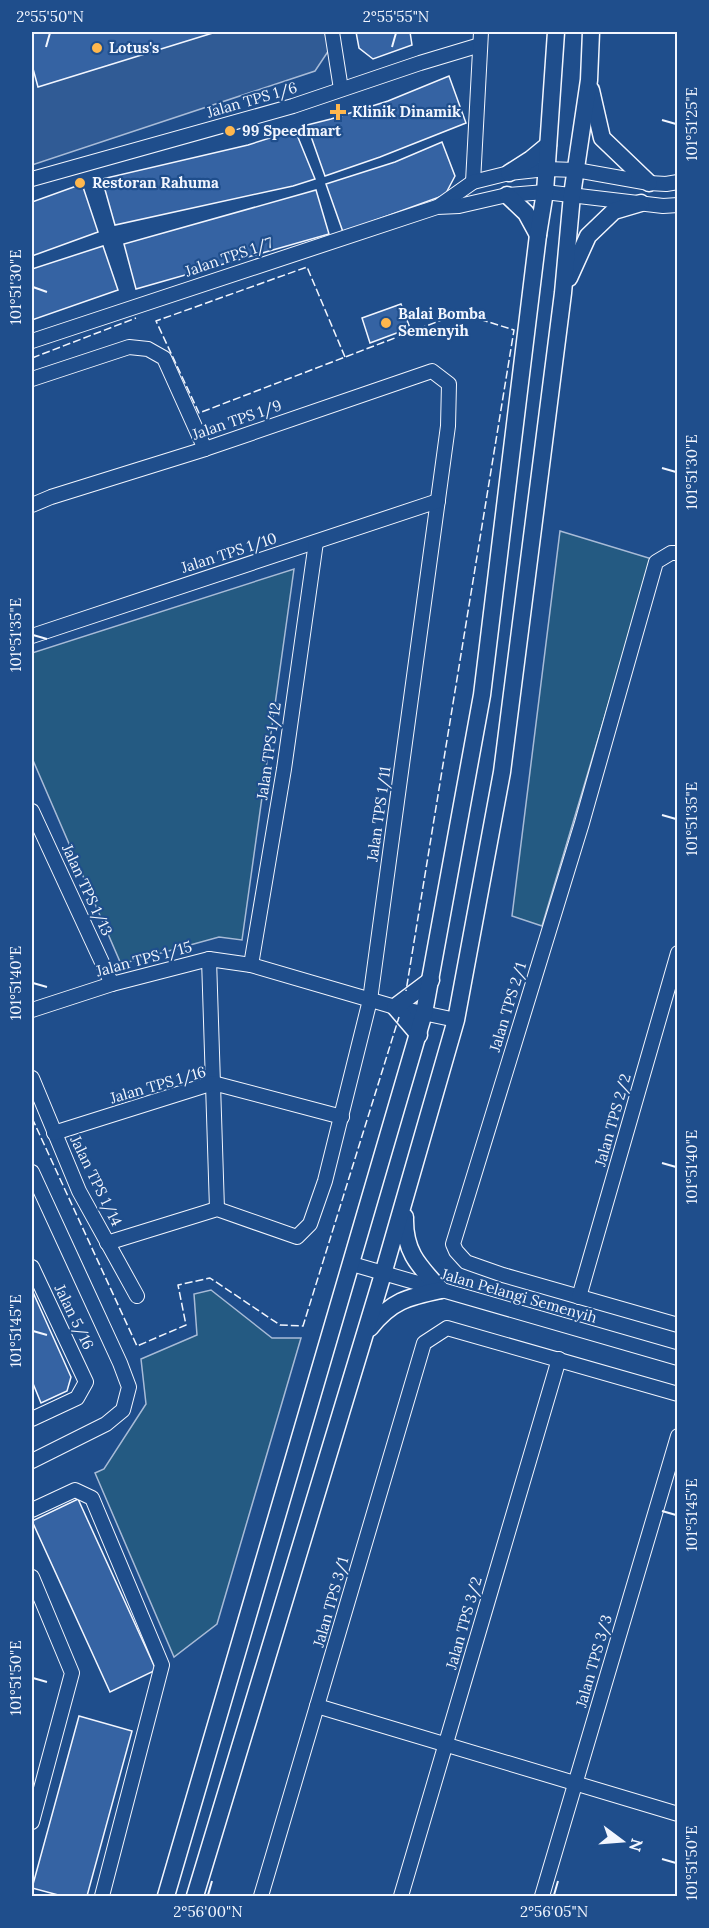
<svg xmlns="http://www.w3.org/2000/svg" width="709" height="1928" font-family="Lora,serif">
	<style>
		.green { fill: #245a82; stroke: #a8bbd7; stroke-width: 1.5 }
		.parking { fill: #305b95; stroke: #a8bbd7; stroke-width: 1.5 }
		.building { fill: #3563a3; stroke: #f2f6ff; stroke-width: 1.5 }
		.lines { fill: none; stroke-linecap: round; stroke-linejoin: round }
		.minor-casing { stroke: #f2f6ff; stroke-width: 16 }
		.tertiary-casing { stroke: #f2f6ff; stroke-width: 19 }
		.minor { stroke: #1f4e8c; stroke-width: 14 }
		.tertiary { stroke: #1f4e8c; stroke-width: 16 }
		.fence { stroke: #f2f6ff; stroke-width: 1.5; stroke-dasharray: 8 3; stroke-linecap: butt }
		.ticks { fill: none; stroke: #f2f6ff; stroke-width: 2 }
		.poi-dot { fill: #ffb74d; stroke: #1f4e8c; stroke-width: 2 }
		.labels { text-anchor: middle; stroke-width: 4.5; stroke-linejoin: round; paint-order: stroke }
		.poi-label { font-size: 15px; font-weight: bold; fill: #f2f6ff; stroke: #1f4e8c; text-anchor: start }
		.street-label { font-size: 15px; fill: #f2f6ff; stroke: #1f4e8c }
		.neatline { fill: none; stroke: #f2f6ff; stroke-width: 2 }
		.ticks-label { font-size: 15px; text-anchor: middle; fill: #f2f6ff }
	</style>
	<rect width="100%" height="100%" fill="#1f4e8c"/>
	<g class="green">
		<polygon points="560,531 652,559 542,926 512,916"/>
		<polygon points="294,569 242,940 219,937 121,964 32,758 32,653"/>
		<polygon points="211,1290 272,1338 301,1338 217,1624 174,1657 95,1473 104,1469 146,1404 141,1359 197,1335 194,1294"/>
	</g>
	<polygon class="parking" points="32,32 325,32 329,50 315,71 32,165"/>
	<g class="building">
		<polygon points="32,32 216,32 38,87 32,65"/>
		<polygon points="356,32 410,32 412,45 373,59 359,48"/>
		<polygon points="449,76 466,123 380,157 325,176 307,125 331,119 388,101"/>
		<polygon points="295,130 315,179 293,186 115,225 102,179 248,145"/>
		<polygon points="442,142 455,176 445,195 343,232 326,184 395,162"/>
		<polygon points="82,184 98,232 32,256 32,202"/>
		<polygon points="316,190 329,234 136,289 124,244"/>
		<polygon points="103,246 118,290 32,320 32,269"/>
		<polygon points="401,304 410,328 370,343 362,318"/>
		<polygon points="32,1290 71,1377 67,1391 41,1403 32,1381"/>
		<polygon points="78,1499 156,1670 110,1692 32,1521"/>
		<polygon points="79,1716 132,1731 87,1896 62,1896 32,1888"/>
	</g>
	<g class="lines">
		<g class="minor-casing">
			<g id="minor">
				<polyline points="332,32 341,89"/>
				<polyline points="32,179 293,106 420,63 480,45"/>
				<polyline points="473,182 481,32"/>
				<polyline points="439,206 473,182 509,173 546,169 576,170 649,183 666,184 678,182"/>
				<polyline points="32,341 437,207 459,206 507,195 545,192 663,206 678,205"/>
				<polyline points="32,379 129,347 148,349 164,358 205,449"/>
				<polyline points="32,505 51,497 205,449 432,371 449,384 448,426 370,1000 325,1181 310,1224 297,1237 217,1209 107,1243"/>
				<polyline points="678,553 671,553 656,562 582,823 453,1244 456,1251 466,1262 503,1275 678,1325"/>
				<polyline points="32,636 438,501"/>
				<polyline points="32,811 112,984"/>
				<polyline points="209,959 217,1209"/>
				<polyline points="251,965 284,769 316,542"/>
				<polyline points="32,1010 112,984 209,959 251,965 395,1007 456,1020"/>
				<polyline points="32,1078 79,1191 137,1296"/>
				<polyline points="54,1133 213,1083 342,1117"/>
				<polyline points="32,1172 120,1363 129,1387 123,1410 106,1424 32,1461"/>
				<polyline points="352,1264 678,1358"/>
				<polyline points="32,1267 86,1382 77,1398 32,1419"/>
				<polyline points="579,1297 678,953"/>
				<polyline points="32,1510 75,1490 92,1498 162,1665 102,1896"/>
				<polyline points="32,1577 72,1673 32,1822"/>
				<polyline points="317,1706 678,1814"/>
				<polyline points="261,1896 424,1343 447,1328 678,1394"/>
				<polyline points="401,1896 559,1359"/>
				<polyline points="542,1896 678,1436"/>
			</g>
		</g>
		<g class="tertiary-casing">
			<g id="tertiary">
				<polyline points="591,90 602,138 649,183"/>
				<polyline points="509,173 531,159 548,145"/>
				<polyline points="507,195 526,213 538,235"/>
				<polyline points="569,278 588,236 614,211 641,203"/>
				<polyline points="419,1035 395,1007 431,980"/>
				<path d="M 405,1217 C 404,1252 419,1266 441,1290"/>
				<path d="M 370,1328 C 391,1301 408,1297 441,1290"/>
				<polyline points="166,1896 424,1013 482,695 538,235 545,192 556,32"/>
				<polyline points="195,1896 383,1274 456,1020 502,772 563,293 572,195 589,80 591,32"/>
			</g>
		</g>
		<use href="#minor" class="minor"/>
		<use href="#tertiary" class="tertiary"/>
		<g class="fence">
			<polyline points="345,357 307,267 156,321 199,413 460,313 514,330 406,991"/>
			<polyline points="32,358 136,318"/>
			<polyline points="32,1118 137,1346 186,1325 178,1285 210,1278 280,1325 303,1326 399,1017"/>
		</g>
	</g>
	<path class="ticks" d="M 46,47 L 50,33M 392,47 L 396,33M 662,120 L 676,124M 33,287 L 47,292M 662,468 L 676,472M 33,635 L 47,639M 662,815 L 676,819M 33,983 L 47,987M 662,1163 L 676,1167M 33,1331 L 47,1335M 662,1511 L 676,1515M 33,1678 L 47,1682M 662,1859 L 676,1863M 208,1895 L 212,1881M 554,1895 L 558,1881"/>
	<g class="poi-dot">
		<circle cx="97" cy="48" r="6"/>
		<path d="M335 103h6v6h6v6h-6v6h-6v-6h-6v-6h6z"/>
		<circle cx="230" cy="131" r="6"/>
		<circle cx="80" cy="183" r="6"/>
		<circle cx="386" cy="323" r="6"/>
	</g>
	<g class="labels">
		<g class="poi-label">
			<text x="109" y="53">Lotus's</text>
			<text x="352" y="117">Klinik Dinamik</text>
			<text x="242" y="136">99 Speedmart</text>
			<text x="92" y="188">Restoran Rahuma</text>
			<text x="398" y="319">Balai Bomba<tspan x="398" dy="17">Semenyih</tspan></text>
		</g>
		<g class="street-label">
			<text transform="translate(252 100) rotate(-16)" y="5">Jalan TPS 1/6</text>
			<text transform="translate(229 257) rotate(-19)" y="5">Jalan TPS 1/7</text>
			<text transform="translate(237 420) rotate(-19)" y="5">Jalan TPS 1/9</text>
			<text transform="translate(229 553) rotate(-18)" y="5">Jalan TPS 1/10</text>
			<text transform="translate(269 751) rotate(-82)" y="5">Jalan TPS 1/12</text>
			<text transform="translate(379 814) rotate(-82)" y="5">Jalan TPS 1/11</text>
			<text transform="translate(87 890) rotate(65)" y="5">Jalan TPS 1/13</text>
			<text transform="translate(144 959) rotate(-15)" y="5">Jalan TPS 1/15</text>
			<text transform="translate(508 1007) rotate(-73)" y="5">Jalan TPS 2/1</text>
			<text transform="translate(158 1085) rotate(-16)" y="5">Jalan TPS 1/16</text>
			<text transform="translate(613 1120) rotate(-74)" y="5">Jalan TPS 2/2</text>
			<text transform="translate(96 1181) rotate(64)" y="5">Jalan TPS 1/14</text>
			<text transform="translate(519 1296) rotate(16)" y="5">Jalan Pelangi Semenyih</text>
			<text transform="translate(74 1317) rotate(64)" y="5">Jalan 5/16</text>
			<text transform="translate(331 1602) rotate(-74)" y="5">Jalan TPS 3/1</text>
			<text transform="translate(464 1623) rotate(-74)" y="5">Jalan TPS 3/2</text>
			<text transform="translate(594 1661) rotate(-74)" y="5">Jalan TPS 3/3</text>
		</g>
	</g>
	<rect width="709" height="1928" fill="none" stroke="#1f4e8c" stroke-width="66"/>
	<g transform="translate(622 1841) rotate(106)" stroke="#1f4e8c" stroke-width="4.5" paint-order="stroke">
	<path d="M0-4.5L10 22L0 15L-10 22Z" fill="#f2f6ff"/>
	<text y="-9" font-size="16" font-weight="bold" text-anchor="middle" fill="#f2f6ff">N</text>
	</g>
	<rect x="33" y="33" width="643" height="1862" class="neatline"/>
	<g class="ticks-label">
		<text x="50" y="22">2°55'50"N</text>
		<text x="396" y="22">2°55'55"N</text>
		<text transform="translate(692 124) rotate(-90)" y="5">101°51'25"E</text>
		<text transform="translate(16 287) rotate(-90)" y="5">101°51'30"E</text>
		<text transform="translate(692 472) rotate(-90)" y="5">101°51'30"E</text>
		<text transform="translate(16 635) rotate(-90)" y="5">101°51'35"E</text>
		<text transform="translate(692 819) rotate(-90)" y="5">101°51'35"E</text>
		<text transform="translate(16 983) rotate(-90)" y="5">101°51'40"E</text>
		<text transform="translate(692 1167) rotate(-90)" y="5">101°51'40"E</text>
		<text transform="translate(16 1331) rotate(-90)" y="5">101°51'45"E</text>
		<text transform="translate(692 1515) rotate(-90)" y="5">101°51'45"E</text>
		<text transform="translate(16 1678) rotate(-90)" y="5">101°51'50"E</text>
		<text transform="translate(692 1863) rotate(-90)" y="5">101°51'50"E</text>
		<text x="208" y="1917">2°56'00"N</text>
		<text x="554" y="1917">2°56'05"N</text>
	</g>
</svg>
